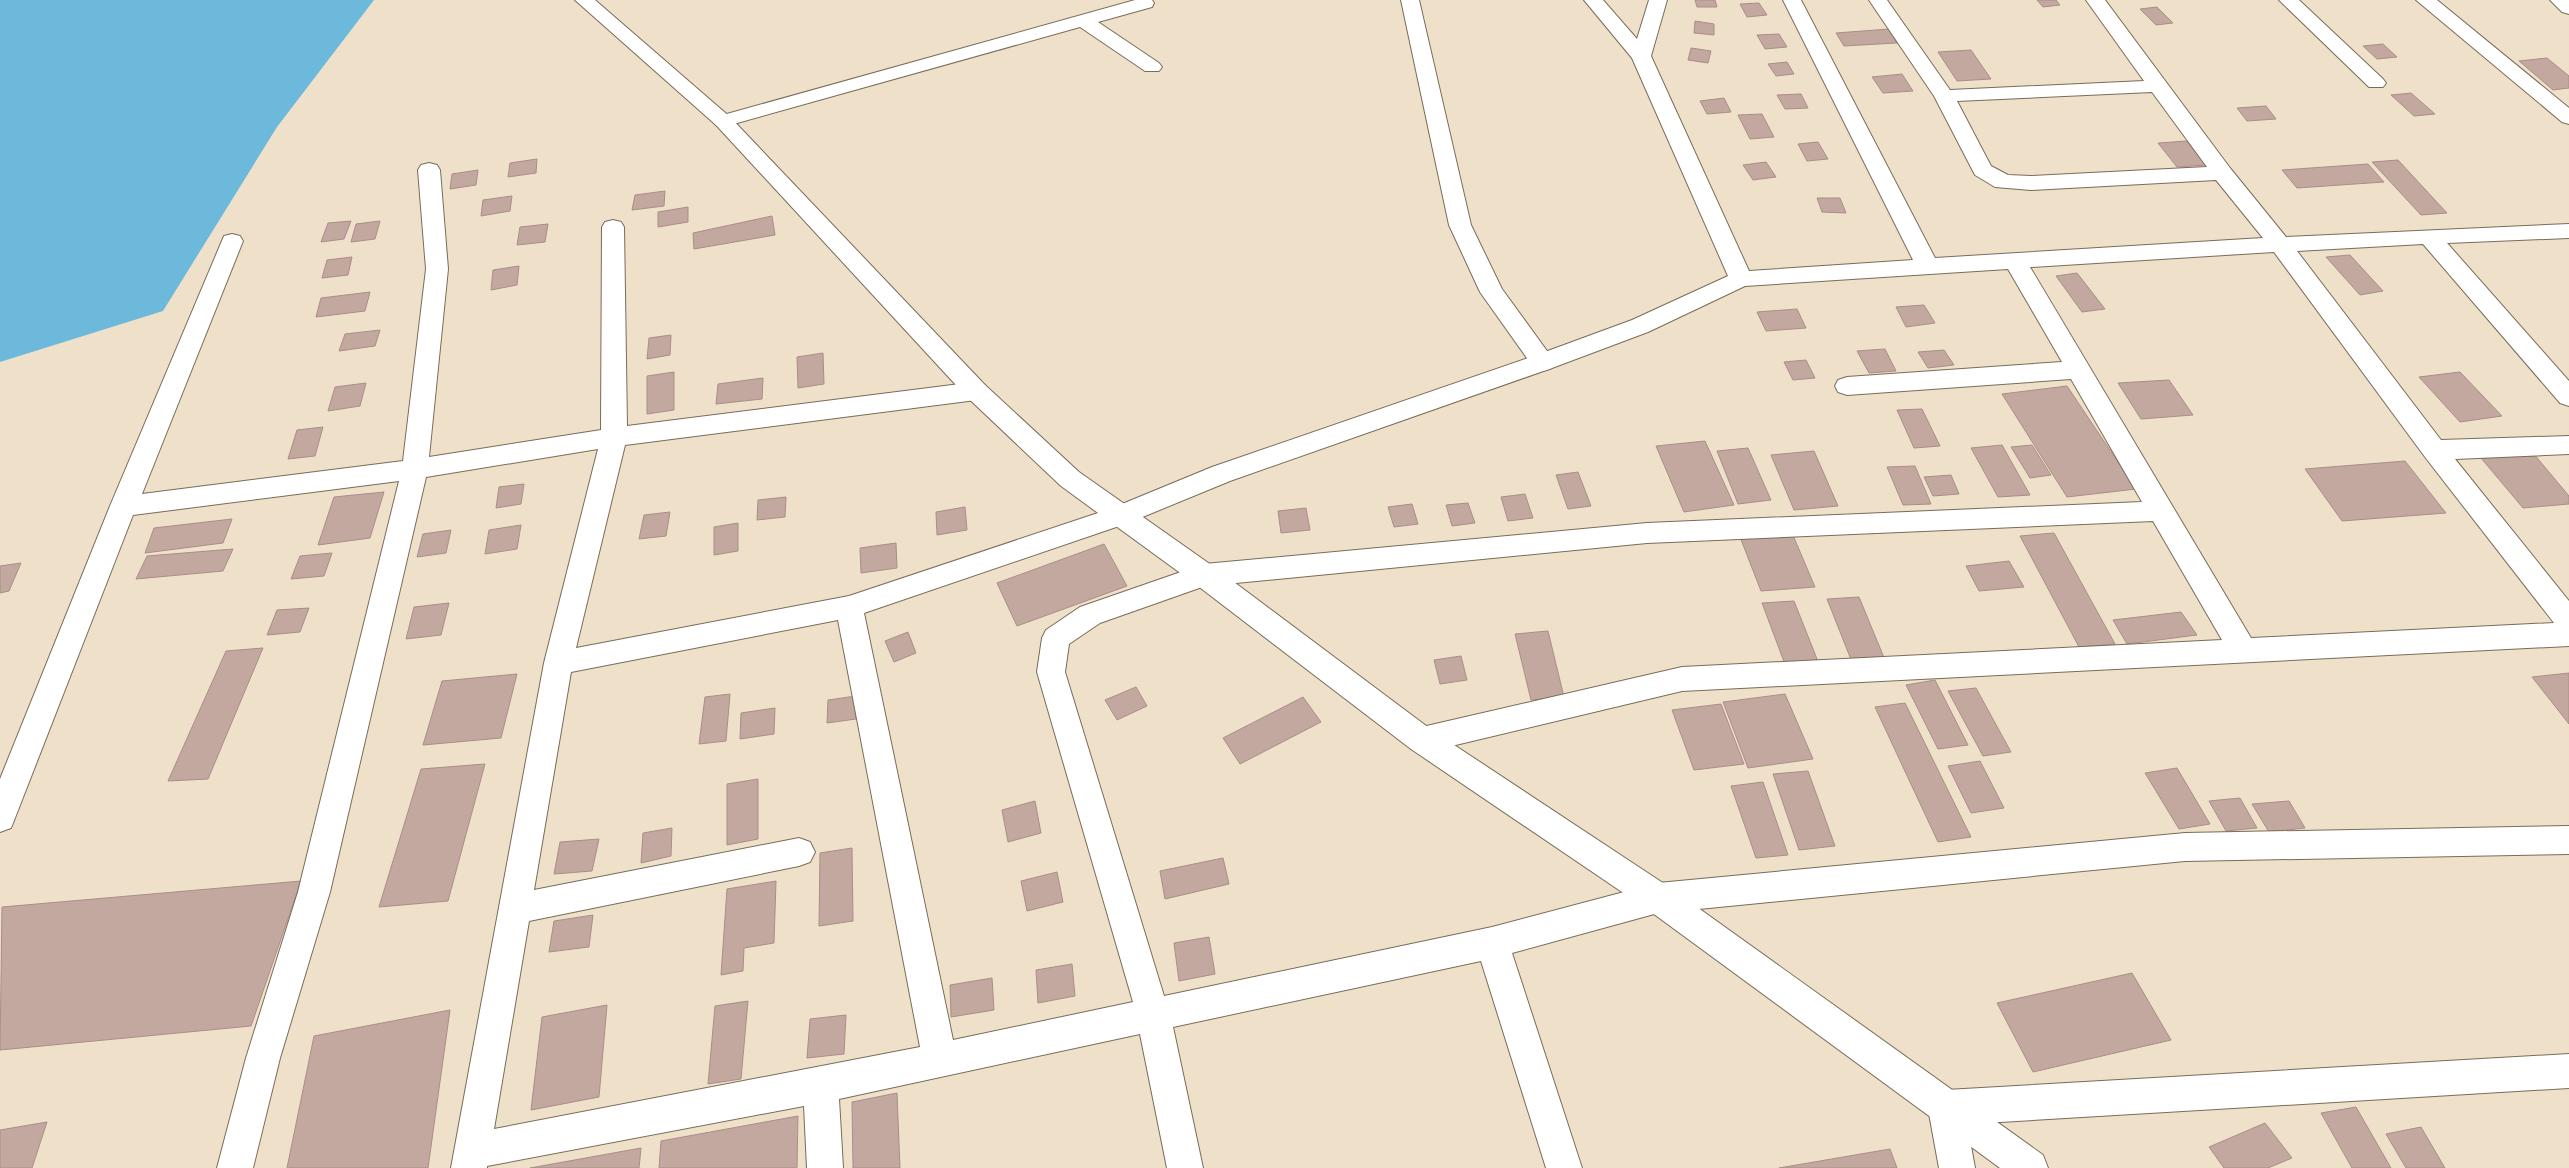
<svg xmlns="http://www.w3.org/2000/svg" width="2569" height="1168" font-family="Literata,serif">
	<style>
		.water { fill: #6db9dc }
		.building { fill: #c3a8a0; stroke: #a98e87 }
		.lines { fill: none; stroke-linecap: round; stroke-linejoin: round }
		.lane-casing { stroke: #796c58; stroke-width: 2 }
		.street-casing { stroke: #796c58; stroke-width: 2 }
		.secondary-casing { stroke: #796c58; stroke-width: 2 }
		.lane { fill: #fff; fill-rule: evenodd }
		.street { fill: #fff; fill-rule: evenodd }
		.secondary { fill: #fff; fill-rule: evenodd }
	</style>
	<rect width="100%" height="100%" fill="#efe0ca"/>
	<polygon class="water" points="0,0 374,0 277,127 163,311 0,362"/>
	<g class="building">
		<polygon points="1695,0 1715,0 1717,7 1697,7"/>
		<polygon points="2037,0 2056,0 2060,5 2043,7"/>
		<polygon points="1759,3 1767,15 1747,17 1740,4"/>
		<polygon points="2157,7 2173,23 2156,25 2140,9"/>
		<polygon points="1695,21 1714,24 1714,35 1694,33"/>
		<polygon points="1889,29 1897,43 1844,46 1836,33"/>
		<polygon points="1779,34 1787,47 1765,49 1757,35"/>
		<polygon points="2383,44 2397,57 2377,59 2363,46"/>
		<polygon points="1691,48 1711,51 1708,63 1688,60"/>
		<polygon points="1971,50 1991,79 1957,81 1938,52"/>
		<polygon points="2547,58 2569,76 2569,88 2553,90 2519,61"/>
		<polygon points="1787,62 1794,74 1776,76 1768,64"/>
		<polygon points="1902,74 1913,91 1883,93 1872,77"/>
		<polygon points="2411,93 2435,114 2414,116 2391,95"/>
		<polygon points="1801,94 1808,108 1785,109 1777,95"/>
		<polygon points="1724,98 1731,112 1707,114 1700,101"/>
		<polygon points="2266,106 2276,119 2247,121 2237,108"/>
		<polygon points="1762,114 1774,137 1750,139 1738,115"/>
		<polygon points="2187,141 2206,165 2177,167 2158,143"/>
		<polygon points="1818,142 1828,159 1807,161 1798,144"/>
		<polygon points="537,159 536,173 508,177 510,163"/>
		<polygon points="2398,160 2447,213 2421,215 2372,162"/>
		<polygon points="1766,162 1776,177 1753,180 1743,165"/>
		<polygon points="2368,164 2384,182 2297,188 2282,170"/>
		<polygon points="478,170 476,185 450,189 452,174"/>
		<polygon points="665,191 664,206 632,210 635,195"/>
		<polygon points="512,196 510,211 481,216 483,200"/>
		<polygon points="1817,198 1840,198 1846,213 1822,212"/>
		<polygon points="688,207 688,222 658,227 658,212"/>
		<polygon points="772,216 775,235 694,249 693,233"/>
		<polygon points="351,221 344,239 321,242 328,223"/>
		<polygon points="380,221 375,239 351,242 356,224"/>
		<polygon points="548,224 545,242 517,245 520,227"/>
		<polygon points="2350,255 2383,291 2360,295 2326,257"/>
		<polygon points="352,257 348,275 322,278 327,260"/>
		<polygon points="519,266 517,285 491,290 493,270"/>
		<polygon points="2077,273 2105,309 2082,312 2056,276"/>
		<polygon points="370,292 365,311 316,317 321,298"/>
		<polygon points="1924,305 1935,323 1906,327 1896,307"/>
		<polygon points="1797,309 1806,328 1766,331 1757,312"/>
		<polygon points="380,330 375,346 339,351 345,334"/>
		<polygon points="671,335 670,355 647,359 649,338"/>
		<polygon points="1885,349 1896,371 1869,373 1857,351"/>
		<polygon points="1944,350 1954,365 1928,368 1918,352"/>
		<polygon points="823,353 824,384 798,388 797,357"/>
		<polygon points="1806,360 1815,378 1793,380 1784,362"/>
		<polygon points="674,372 674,410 647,414 647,376"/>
		<polygon points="2460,372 2502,416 2460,422 2419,377"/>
		<polygon points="763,378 762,399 716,404 718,384"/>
		<polygon points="2169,380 2193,415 2141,419 2118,383"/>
		<polygon points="366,383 360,406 328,411 335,387"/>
		<polygon points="2067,386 2136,489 2067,497 2002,394"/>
		<polygon points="1922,409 1940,446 1914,448 1897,410"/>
		<polygon points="323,427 315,456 288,459 297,430"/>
		<polygon points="1705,441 1734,505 1684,512 1656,446"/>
		<polygon points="2002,445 2030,495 1998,497 1971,448"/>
		<polygon points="2032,445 2051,475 2030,478 2011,447"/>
		<polygon points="1748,448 1771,500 1738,504 1717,451"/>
		<polygon points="1814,451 1838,506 1794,510 1771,455"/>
		<polygon points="2533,453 2569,496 2569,504 2523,508 2481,458"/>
		<polygon points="2405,461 2446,513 2342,521 2305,469"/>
		<polygon points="1915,466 1931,504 1903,505 1887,467"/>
		<polygon points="1578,472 1591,506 1568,509 1556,475"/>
		<polygon points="1951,475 1959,494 1933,496 1924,477"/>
		<polygon points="524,484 521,504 496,508 499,487"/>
		<polygon points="384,492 370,538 318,545 334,497"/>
		<polygon points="1525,494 1533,518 1508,521 1501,497"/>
		<polygon points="786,497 785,517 757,520 758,500"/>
		<polygon points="1468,503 1475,523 1452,526 1446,505"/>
		<polygon points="1412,504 1418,524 1394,527 1388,507"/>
		<polygon points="965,507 967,530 937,535 936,512"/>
		<polygon points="1306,508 1310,530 1281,533 1278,511"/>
		<polygon points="670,512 666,536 639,539 644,515"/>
		<polygon points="232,519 223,543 145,553 154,528"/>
		<polygon points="738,523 738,551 714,555 714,527"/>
		<polygon points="521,525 517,549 485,554 489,530"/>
		<polygon points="451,530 446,553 417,557 423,534"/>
		<polygon points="1792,533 1815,587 1761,591 1740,537"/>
		<polygon points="2054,533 2115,644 2079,647 2020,536"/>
		<polygon points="896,543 897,568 861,573 860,548"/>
		<polygon points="1104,544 1127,586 1017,626 997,583"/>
		<polygon points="233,549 223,571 136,579 147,556"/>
		<polygon points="332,553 324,576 291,579 300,556"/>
		<polygon points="2009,561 2024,587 1979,591 1966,566"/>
		<polygon points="21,563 9,591 0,593 0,566"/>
		<polygon points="1859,597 1885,660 1852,662 1827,599"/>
		<polygon points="1794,601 1819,664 1786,667 1762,603"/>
		<polygon points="449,603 441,635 406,639 414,607"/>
		<polygon points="309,608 300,632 267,635 277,610"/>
		<polygon points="2181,612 2197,635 2127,644 2113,620"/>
		<polygon points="1548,631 1564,697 1531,700 1515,634"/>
		<polygon points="908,632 916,653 894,662 885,641"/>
		<polygon points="263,648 208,779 168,781 226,651"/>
		<polygon points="1461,656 1467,680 1440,684 1434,660"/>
		<polygon points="2569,673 2569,724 2532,677"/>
		<polygon points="517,674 501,738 423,745 442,681"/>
		<polygon points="1935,680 1968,745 1938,749 1906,685"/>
		<polygon points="1136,687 1147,706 1117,720 1105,700"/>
		<polygon points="1976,688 2011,752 1983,756 1948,691"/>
		<polygon points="730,694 726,741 699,744 705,697"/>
		<polygon points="1785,694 1813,759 1748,768 1723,702"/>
		<polygon points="856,696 856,719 827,723 828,700"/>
		<polygon points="1303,697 1321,722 1240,764 1223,738"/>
		<polygon points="1905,703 1971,837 1938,842 1875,707"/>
		<polygon points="1721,704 1744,764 1694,770 1672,710"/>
		<polygon points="775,708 774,734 740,739 741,713"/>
		<polygon points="1980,761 2004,808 1971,813 1948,766"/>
		<polygon points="485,764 448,901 379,907 421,769"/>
		<polygon points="2177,768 2210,824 2179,829 2145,773"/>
		<polygon points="1808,771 1835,846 1799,850 1773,774"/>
		<polygon points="758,779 758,839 727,845 727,784"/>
		<polygon points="1763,782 1788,855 1756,858 1731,786"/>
		<polygon points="2240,798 2257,828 2226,831 2209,801"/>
		<polygon points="1035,801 1041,833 1008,842 1002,810"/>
		<polygon points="2289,801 2305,828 2269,832 2252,804"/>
		<polygon points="672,828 671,856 641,863 643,833"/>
		<polygon points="599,839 592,871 554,874 560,842"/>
		<polygon points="852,848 853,921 819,926 820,853"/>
		<polygon points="1223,858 1229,884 1165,899 1160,871"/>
		<polygon points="1057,872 1063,902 1027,911 1021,881"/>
		<polygon points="301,881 251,1026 0,1050 2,907"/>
		<polygon points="776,881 774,943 744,948 743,971 721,975 727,889"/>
		<polygon points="593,915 589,947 549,952 554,921"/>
		<polygon points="1209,937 1215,974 1179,981 1174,943"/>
		<polygon points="1072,964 1075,996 1038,1003 1036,970"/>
		<polygon points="2132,973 2171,1040 2033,1072 1997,1003"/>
		<polygon points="992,978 994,1010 951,1017 950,985"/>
		<polygon points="748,1001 741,1079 708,1084 715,1006"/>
		<polygon points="607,1005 599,1097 531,1110 542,1017"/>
		<polygon points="450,1010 428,1168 287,1168 314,1036"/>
		<polygon points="846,1015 844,1054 807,1058 810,1019"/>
		<polygon points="897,1093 900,1168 853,1168 852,1102"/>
		<polygon points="2356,1107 2391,1168 2352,1168 2321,1113"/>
		<polygon points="798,1116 797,1168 659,1168 661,1141"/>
		<polygon points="47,1122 32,1168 0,1168 0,1130"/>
		<polygon points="2265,1123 2292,1158 2268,1168 2224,1168 2209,1147"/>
		<polygon points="2421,1127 2445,1168 2406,1168 2386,1134"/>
		<polygon points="641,1148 639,1168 530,1168"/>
		<polygon points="1890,1149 1897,1168 1779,1168"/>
	</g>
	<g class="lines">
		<g class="lane-casing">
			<g id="lane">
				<polygon points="1135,0 1152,0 1154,3 1152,7 1098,22 1159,63 1162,67 1159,71 1145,71 1080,27 730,125 723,127 716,125 713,121 716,117"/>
				<polygon points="1401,0 1419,0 1471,225 1502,289 1555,362 1552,368 1543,371 1534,368 1480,292 1449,225"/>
			</g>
		</g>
		<g class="street-casing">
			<g id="street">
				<path d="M 1584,0 L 1603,0 L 1637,39 L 1649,0 L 1667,0 L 1651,56 L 1749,271 L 1913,260 L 1783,0 L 1801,0 L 1935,258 L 2263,238 L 2216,180 L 2031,190 L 1995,187 L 1975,175 L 1934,96 L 1869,0 L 1887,0 L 1950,90 L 2144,81 L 2086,0 L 2105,0 L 2230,168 L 2286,237 L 2569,224 L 2569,238 L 2447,243 L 2569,381 L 2569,406 L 2560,403 L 2423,244 L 2297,251 L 2441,440 L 2569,436 L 2569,454 L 2455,459 L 2569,601 L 2569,646 L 1682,691 L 1422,753 L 1411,749 L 1407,740 L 1411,731 L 1422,727 L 1682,667 L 2222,640 L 2153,521 L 1647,543 L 1205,586 L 1100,623 L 1069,644 L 1065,672 L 1164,996 L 1492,927 L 1658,883 L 2185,833 L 2569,826 L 2569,854 L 2185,861 L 1658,913 L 1512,953 L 1582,1168 L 1546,1168 L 1481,961 L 1173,1027 L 1203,1168 L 1167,1168 L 1140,1034 L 839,1099 L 843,1168 L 807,1168 L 804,1106 L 487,1166 L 487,1168 L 451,1168 L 544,663 L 598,449 L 426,477 L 330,892 L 280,1058 L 253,1168 L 217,1168 L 246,1058 L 298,892 L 399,481 L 133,515 L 15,818 L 11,828 L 0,832 L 0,779 L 110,506 L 224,236 L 232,234 L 240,236 L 243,241 L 142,494 L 403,461 L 426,269 L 418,170 L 421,165 L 429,163 L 437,165 L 440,170 L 448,269 L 429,457 L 601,430 L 602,227 L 605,222 L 613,220 L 621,222 L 624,227 L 627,426 L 976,382 L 985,385 L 988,391 L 985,397 L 976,400 L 625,445 L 576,648 L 849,596 L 1110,509 L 1212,467 L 1534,356 L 1632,320 L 1728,276 L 1632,58 ZM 2152,92 L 2207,167 L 2031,176 L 2008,175 L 1991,166 L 1957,101 ZM 2274,252 L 2425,457 L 2554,623 L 2251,638 L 2030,267 ZM 2008,269 L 2062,362 L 1847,377 L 1838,380 L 1835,386 L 1838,392 L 1847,395 L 2071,379 L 2142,502 L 1647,523 L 1204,564 L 1080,607 L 1046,630 L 1042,638 L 1037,672 L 1133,1002 L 953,1040 L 864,613 L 1128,523 L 1230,481 L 1552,368 L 1648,332 L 1745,286 ZM 838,620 L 920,1047 L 494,1129 L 529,921 L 799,866 L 810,862 L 815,852 L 810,842 L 799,838 L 534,890 L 571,672 Z"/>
				<polygon points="2279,0 2299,0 2383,79 2386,83 2383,87 2369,87"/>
				<polygon points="2416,0 2437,0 2569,108 2569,124 2562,122"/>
				<polygon points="2550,0 2569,0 2569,14 2562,12"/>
				<polygon points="2569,1054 2569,1088 1967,1124 1975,1168 1939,1168 1928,1108 1934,1096 1946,1090"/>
			</g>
		</g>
		<g class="secondary-casing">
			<polygon id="secondary" points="575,0 595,0 730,117 985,385 1079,472 1214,567 1433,731 1669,887 2043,1155 2048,1168 2000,1168 1647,909 1411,749 1194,583 1061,486 967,397 716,125"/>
		</g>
		<use href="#lane" class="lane"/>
		<use href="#street" class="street"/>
		<use href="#secondary" class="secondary"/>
	</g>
</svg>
